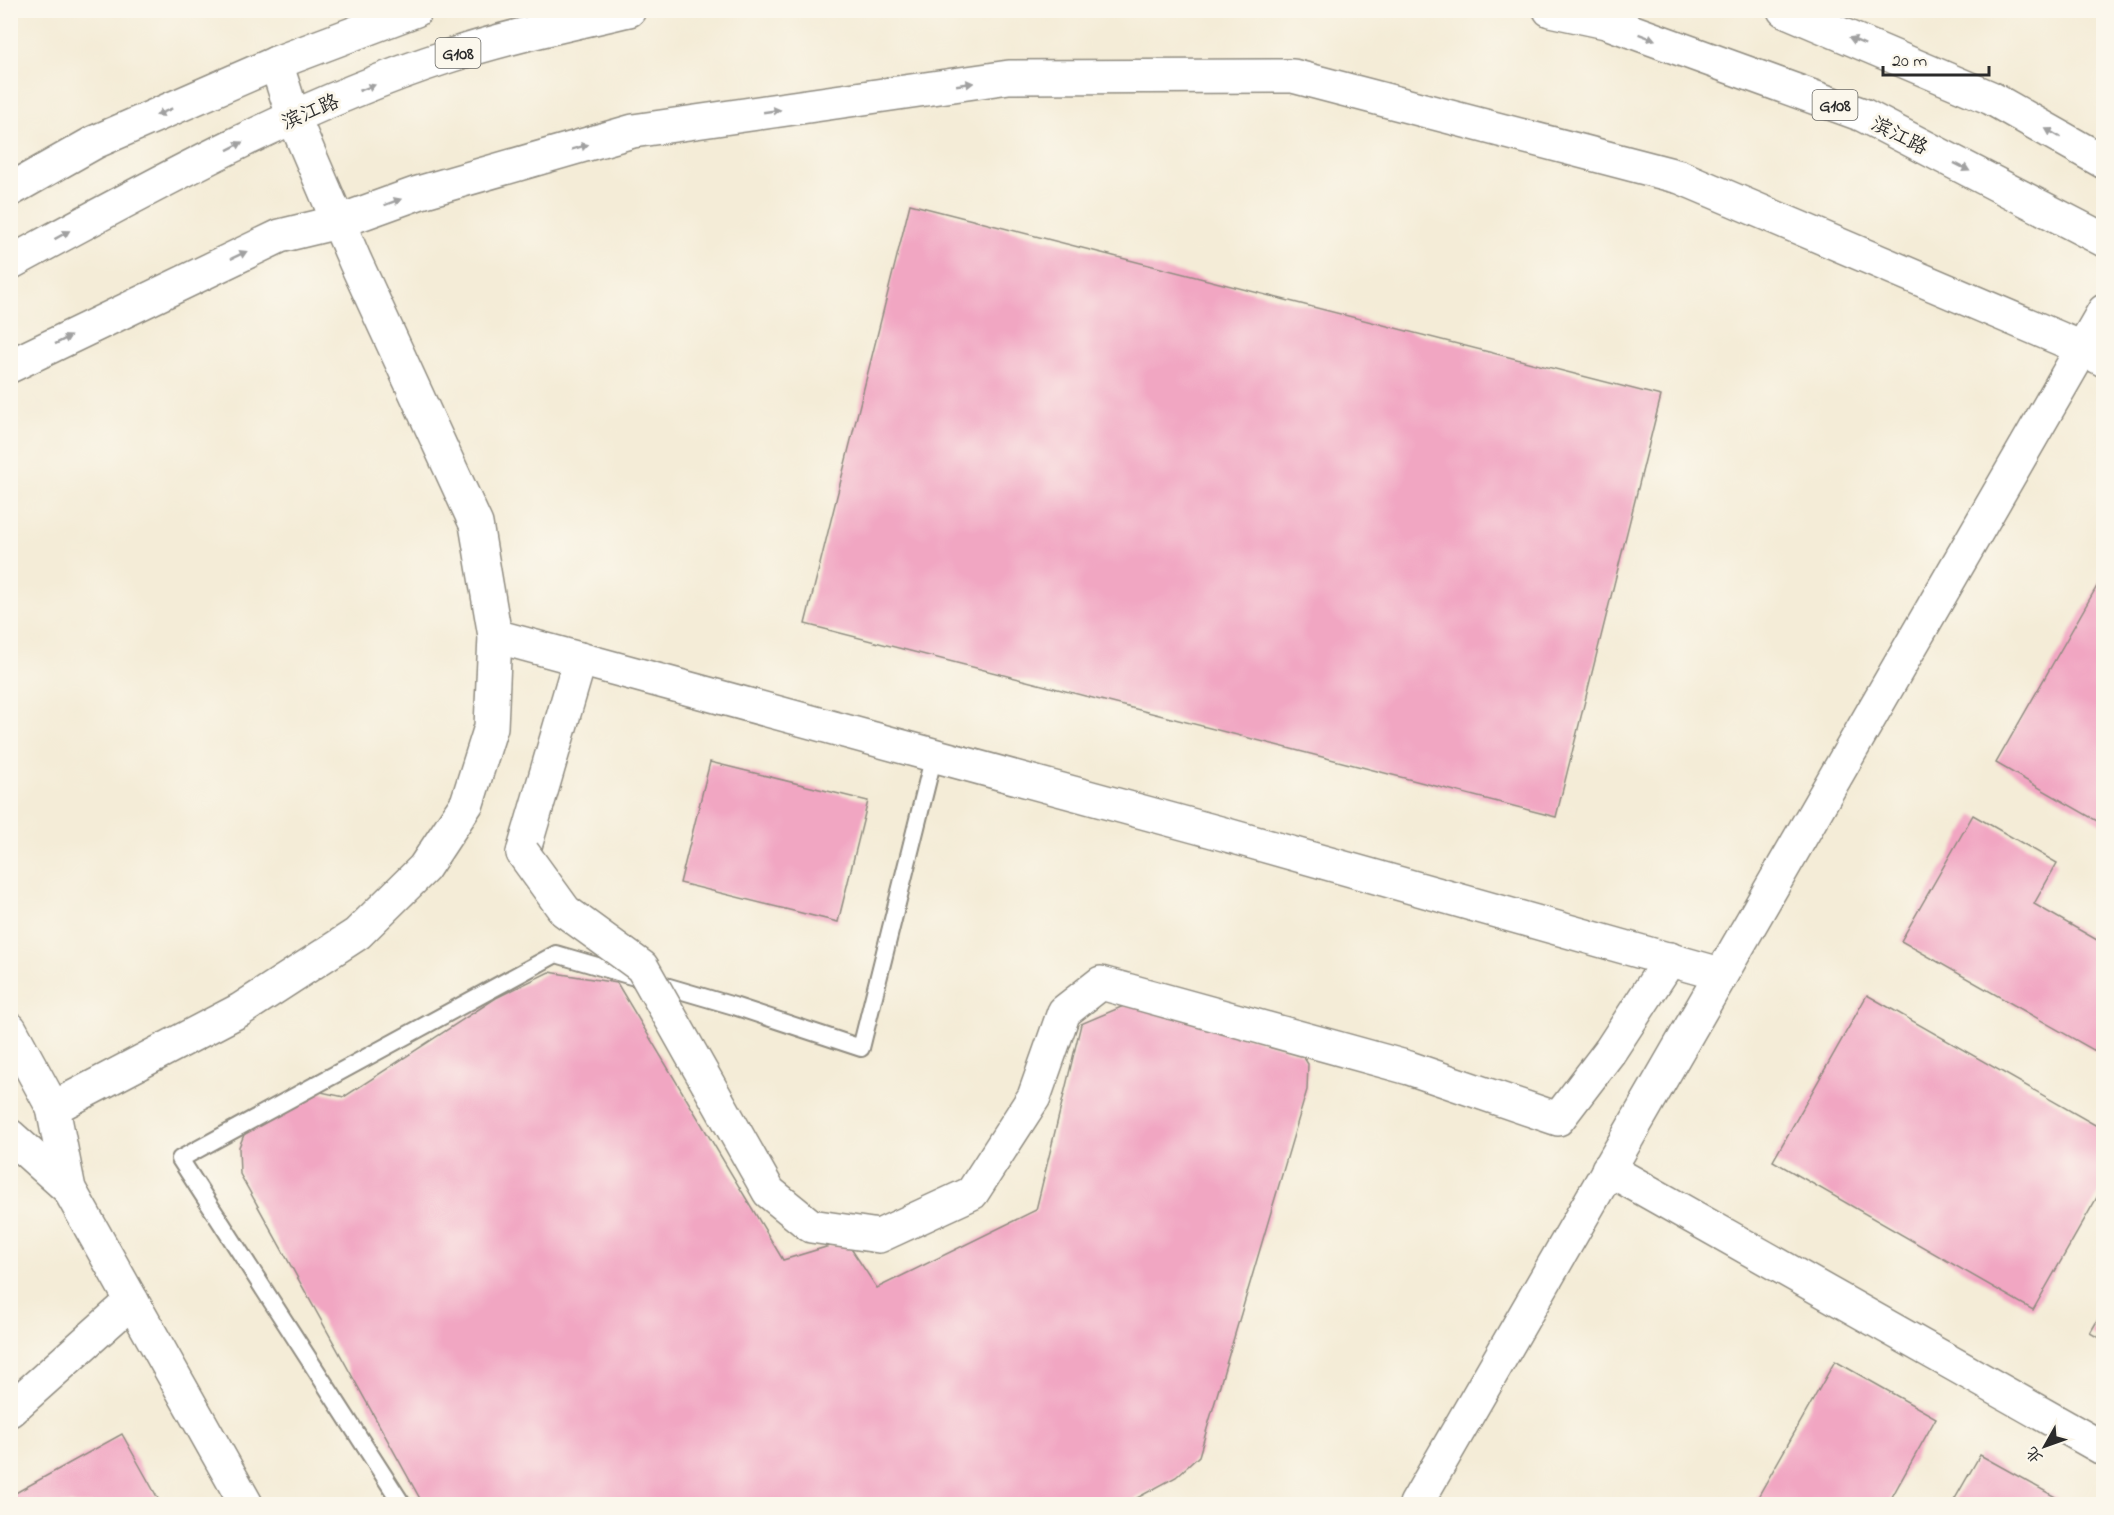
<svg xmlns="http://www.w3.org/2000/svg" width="2114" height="1515" font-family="'Indie Flower','LXGW WenKai TC',sans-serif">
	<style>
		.building { fill: #f1a6c2 }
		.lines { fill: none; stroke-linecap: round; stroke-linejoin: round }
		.lane-casing { stroke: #908c81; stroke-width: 20 }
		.street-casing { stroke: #908c81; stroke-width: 36 }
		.secondary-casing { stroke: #908c81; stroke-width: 36 }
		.primary-casing { stroke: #908c81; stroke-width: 36 }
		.highway-casing { stroke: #908c81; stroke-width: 36 }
		.lane { stroke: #fff; stroke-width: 16 }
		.street { stroke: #fff; stroke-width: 33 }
		.secondary { stroke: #fff; stroke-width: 33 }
		.primary { stroke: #fff; stroke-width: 33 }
		.highway { stroke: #fff; stroke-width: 33 }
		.street-bridge-casing { stroke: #908c81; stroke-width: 36; stroke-linecap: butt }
		.street-bridge { stroke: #fff; stroke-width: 33 }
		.oneway { fill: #a0a0a0 }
		.labels { text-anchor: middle; stroke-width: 6; stroke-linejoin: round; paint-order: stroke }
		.shield { fill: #fbf7ec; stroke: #696865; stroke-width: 1.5 }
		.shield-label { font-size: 18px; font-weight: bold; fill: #2b2b2b }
		.street-label { font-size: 20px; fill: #2b2b2b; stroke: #fbf7ec }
	</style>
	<rect width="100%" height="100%" fill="#fbf7ec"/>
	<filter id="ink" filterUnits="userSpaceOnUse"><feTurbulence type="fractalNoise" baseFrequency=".0167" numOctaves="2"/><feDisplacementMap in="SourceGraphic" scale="12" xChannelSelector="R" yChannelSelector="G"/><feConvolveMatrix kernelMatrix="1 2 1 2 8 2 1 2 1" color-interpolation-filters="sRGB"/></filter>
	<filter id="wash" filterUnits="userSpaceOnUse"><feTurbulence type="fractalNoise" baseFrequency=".008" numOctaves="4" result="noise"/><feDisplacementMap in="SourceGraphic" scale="24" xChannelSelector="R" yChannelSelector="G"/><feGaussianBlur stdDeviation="1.35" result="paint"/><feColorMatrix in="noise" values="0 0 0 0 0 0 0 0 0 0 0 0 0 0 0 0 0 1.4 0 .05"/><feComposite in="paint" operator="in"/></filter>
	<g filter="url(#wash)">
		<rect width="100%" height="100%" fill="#f4ecd7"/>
		<g id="blocks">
			<g class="building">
				<polygon points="910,204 1661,396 1556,817 805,624"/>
				<polygon points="2104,574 2104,825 1996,763"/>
				<polygon points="710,762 868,801 838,922 680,883"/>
				<polygon points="1973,815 2057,863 2034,904 2104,944 2104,1056 1901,941"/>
				<polygon points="549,972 617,983 783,1260 846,1241 877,1288 1036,1210 1081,1024 1133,1002 1301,1053 1308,1064 1307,1090 1199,1456 1176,1477 1126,1504 423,1504 240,1174 239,1147 246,1130 312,1090 344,1097 496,998"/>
				<polygon points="1867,995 2104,1130 2104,1185 2033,1310 1773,1161"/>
				<polygon points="2104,1309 2104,1341 2090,1333"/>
				<polygon points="1835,1361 1936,1418 1888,1504 1754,1504"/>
				<polygon points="122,1434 161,1504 10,1504 10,1496"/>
				<polygon points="1980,1455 2068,1504 1952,1504"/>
			</g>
		</g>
	</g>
	<g filter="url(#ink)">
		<use href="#blocks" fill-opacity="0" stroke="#908c81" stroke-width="1.5"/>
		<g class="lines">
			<g class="lane-casing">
				<polyline id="lane" points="402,1504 180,1159 556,954 734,1006 861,1048 934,755"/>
			</g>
			<g class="street-casing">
				<g id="street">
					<polyline points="10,366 280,236 338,222"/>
					<polyline points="495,636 1220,833 1720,974"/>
					<polyline points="523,853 580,659"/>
					<polyline points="1610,1051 1670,959"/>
					<polyline points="10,1410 132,1301"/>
				</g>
			</g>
			<g class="secondary-casing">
				<g id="secondary">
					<polyline points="338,222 418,193 633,131 1009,77 1293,76 1680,177 2082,348 2104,360"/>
					<polyline points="53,1108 69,1189 246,1504"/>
					<polyline points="10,1136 69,1189"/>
					<polyline points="1608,1169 2104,1449"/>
					<polyline points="1416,1504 2104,311"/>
				</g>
			</g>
			<g class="primary-casing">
				<polyline id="primary" points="10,1029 53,1108 240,1010 357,934 424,868 467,803 491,727 495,636 476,524 355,261 293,116 276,63"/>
			</g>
			<g class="highway-casing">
				<g id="highway">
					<polyline points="1550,10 1606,22 1863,115 2104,240"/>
					<polyline points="1784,10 1991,98 2104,162"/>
					<polyline points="10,190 95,142 276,63 416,10"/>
					<path d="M 10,263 C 152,186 295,106 449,56 C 507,37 569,24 629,10"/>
				</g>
			</g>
			<use href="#lane" class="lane"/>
			<use href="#street" class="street"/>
			<use href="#secondary" class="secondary"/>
			<use href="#primary" class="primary"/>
			<use href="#highway" class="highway"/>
			<g class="street-bridge-casing">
				<polyline id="street-bridge" points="523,853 565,911 642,967 769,1192 811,1226 879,1236 972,1193 1034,1097 1064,1012 1101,983 1409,1068 1558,1119 1610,1051"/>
			</g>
			<use href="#street-bridge" class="street-bridge"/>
		</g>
		<defs><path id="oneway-solid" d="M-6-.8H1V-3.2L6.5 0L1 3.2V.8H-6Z" transform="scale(1.5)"/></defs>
		<g class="oneway">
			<use href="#oneway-solid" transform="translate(1647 37) rotate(20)"/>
			<use href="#oneway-solid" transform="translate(1857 41) rotate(-157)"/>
			<use href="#oneway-solid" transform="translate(965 84) rotate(-8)"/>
			<use href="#oneway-solid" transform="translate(367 88) rotate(-21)"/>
			<use href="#oneway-solid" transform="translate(772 111) rotate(-8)"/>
			<use href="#oneway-solid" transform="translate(164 112) rotate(156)"/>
			<use href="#oneway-solid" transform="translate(2053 133) rotate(-150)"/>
			<use href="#oneway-solid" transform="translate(235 146) rotate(-27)"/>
			<use href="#oneway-solid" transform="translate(580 147) rotate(-16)"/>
			<use href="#oneway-solid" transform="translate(1962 167) rotate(27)"/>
			<use href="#oneway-solid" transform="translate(393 202) rotate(-20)"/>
			<use href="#oneway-solid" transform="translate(62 235) rotate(-29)"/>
			<use href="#oneway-solid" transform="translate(239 255) rotate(-25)"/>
			<use href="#oneway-solid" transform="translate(63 340) rotate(-27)"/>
		</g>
	</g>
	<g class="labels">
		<g class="shield">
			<rect x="435.5" y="38" width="45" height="30" rx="4.5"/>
			<rect x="1812.5" y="90" width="45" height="30" rx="4.5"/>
		</g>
		<g class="shield-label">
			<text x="458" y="59">G108</text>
			<text x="1835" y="111">G108</text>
		</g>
		<g class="street-label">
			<text transform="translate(310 111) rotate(-23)" y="7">滨江路</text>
			<text transform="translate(1900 135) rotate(27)" y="7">滨江路</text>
		</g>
	</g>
	<rect width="2114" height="1515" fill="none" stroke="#fbf7ec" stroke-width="36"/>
	<g transform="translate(2045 1446) rotate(230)" stroke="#fbf7ec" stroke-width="4.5" paint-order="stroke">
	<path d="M0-4.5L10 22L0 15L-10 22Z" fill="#2b2b2b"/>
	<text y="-9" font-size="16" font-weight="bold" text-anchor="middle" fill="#2b2b2b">北</text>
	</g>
	<path d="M1883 66v9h106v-9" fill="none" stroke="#2b2b2b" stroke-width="3"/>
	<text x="1892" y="66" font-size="18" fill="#2b2b2b" stroke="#fbf7ec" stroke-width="4.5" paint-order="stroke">20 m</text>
</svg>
